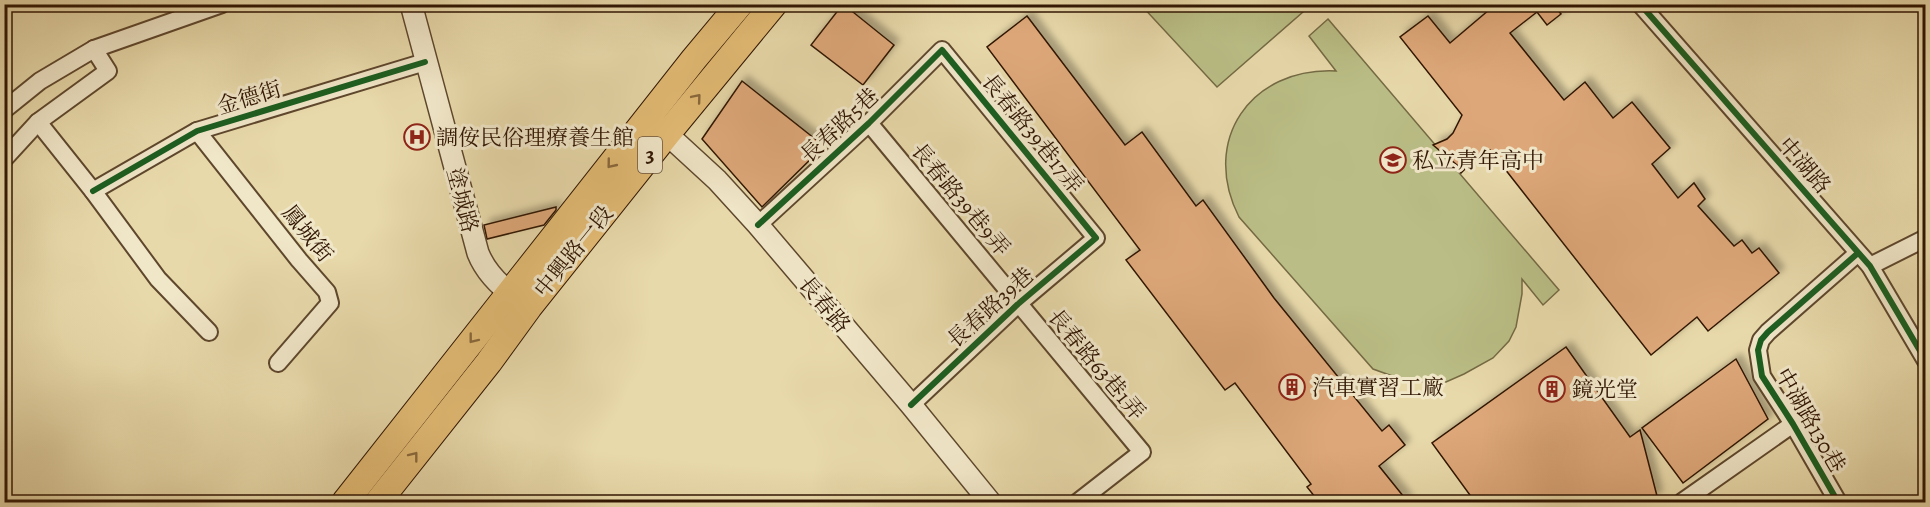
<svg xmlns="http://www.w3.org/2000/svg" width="1930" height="507" font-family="Alegreya,'Noto Serif TC',serif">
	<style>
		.green { fill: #babe86; stroke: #756a44; stroke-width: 1.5 }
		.building { fill: #dda779; stroke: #301603; stroke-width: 1.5; filter: url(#shadow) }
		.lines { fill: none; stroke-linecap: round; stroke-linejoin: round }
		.minor-casing { stroke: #5e472d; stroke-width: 20 }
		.tertiary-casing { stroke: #5e472d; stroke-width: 24 }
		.primary-casing { stroke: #301603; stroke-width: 28 }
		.minor { stroke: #f0e6c8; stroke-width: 16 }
		.tertiary { stroke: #f0e6c8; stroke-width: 21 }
		.primary { stroke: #e4bc75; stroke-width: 26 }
		.cycleway-casing { stroke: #f0e6c8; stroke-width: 10 }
		.cycleway { stroke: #1b5e20; stroke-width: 6 }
		.oneway { stroke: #8a693c }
		.labels { text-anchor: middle; stroke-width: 6; stroke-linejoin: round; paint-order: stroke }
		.shield { fill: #f0e6c8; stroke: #6a543e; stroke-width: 1.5 }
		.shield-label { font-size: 21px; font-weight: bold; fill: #301603 }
		.street-label { font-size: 22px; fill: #301603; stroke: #f0e6c8 }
		.poi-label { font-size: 22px; fill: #301603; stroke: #f0e6c8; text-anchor: start }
	</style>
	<defs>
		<filter id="shadow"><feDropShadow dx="5.5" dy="-5.5" stdDeviation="3" flood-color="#0004"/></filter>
	</defs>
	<rect width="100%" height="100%" fill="#e8d9aa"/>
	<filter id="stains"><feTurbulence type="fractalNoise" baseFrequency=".00333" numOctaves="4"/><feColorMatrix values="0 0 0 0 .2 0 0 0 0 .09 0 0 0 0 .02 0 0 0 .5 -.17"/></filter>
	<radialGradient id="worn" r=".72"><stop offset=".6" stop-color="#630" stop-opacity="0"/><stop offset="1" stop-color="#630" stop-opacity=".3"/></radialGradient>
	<g class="green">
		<polygon points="1141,5 1311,5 1217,87"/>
		<path d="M 1328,19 L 1559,290 L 1543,305 L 1522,279 L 1522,294 L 1516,327 L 1509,341 L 1493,358 L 1464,374 L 1446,382 L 1409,382 L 1373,369 L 1239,217 C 1200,140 1251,67 1336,71 L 1309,36 Z"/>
	</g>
	<g class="building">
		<polygon points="843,4 894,45 863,85 811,45"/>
		<polygon points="1496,4 1553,4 1561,14 1547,25 1537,12 1510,33 1564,100 1585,82 1613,118 1632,102 1670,148 1652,164 1678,198 1694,183 1705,199 1698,206 1734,246 1742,240 1752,253 1759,248 1779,273 1708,331 1697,317 1651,355 1490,150 1476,158 1461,173 1457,165 1433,145 1447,139 1453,133 1462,115 1400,37 1428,16 1450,43"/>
		<polygon points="1027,16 1125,145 1142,132 1196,206 1203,200 1274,298 1382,431 1389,425 1405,445 1379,466 1408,502 1319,502 1307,487 1311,484 1235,383 1225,390 1126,260 1140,250 987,47"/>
		<polygon points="742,81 824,146 762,207 702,139"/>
		<polygon points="556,207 556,210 544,225 487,239 484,225"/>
		<polygon points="1566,347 1630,437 1640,430 1657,496 1647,502 1475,502 1432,443"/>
		<polygon points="1736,359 1768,419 1683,483 1642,428"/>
	</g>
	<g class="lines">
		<g class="minor-casing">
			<g id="minor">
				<polyline points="1640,4 1870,266 1926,361"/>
				<polyline points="4,110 40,81 94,49"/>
				<polyline points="38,122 93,191 158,279 209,332"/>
				<polyline points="869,123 1142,452 1078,502"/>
				<polyline points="197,131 299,260 327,292 330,303 278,363"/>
				<polyline points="4,159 38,122 108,71 94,49 222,4"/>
				<polyline points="93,191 197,131 425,62"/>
				<polyline points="758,225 869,123 942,50 1096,238 1018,304 911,405"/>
				<polyline points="1870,266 1926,238"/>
				<polyline points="1682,502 1793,424"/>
				<polyline points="1838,502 1793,424 1762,376 1758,350 1761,340 1768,332 1858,253"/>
			</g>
		</g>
		<g class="tertiary-casing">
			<g id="tertiary">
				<path d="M 411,4 L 478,253 C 486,273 503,289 521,301"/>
				<polyline points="656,124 717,180 758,225 911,405 990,502"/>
			</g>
		</g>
		<g class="primary-casing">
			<g id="primary">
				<polyline points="345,502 694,59 740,4"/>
				<polyline points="378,502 489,362 529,307 667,134 774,4"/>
			</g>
		</g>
		<use href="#minor" class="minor"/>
		<use href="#tertiary" class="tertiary"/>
		<use href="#primary" class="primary"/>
		<g class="cycleway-casing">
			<g id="cycleway">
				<polyline points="1640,4 1870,266 1926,361"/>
				<polyline points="93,191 197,131 425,62"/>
				<polyline points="758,225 869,123 942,50 1096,238 1018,304 911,405"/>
				<polyline points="1838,502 1793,424 1762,376 1758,350 1761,340 1768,332 1858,253"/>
			</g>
		</g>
		<use href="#cycleway" class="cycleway"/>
	</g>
	<defs><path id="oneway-chevron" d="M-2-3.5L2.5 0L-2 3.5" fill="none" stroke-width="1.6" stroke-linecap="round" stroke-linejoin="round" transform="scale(1.5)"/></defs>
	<g class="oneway">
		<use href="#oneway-chevron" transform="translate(697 98) rotate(-50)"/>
		<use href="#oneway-chevron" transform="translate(611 164) rotate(129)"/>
		<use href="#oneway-chevron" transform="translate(473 339) rotate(128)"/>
		<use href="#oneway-chevron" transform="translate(414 456) rotate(-52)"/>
	</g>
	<defs>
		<g id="hospital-ring" transform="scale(1.35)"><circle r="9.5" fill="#f0e6c8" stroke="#8f2418" stroke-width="1.5"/><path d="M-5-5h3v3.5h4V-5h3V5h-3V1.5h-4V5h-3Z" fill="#8f2418"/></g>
		<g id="school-ring" transform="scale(1.35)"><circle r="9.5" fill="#f0e6c8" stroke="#8f2418" stroke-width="1.5"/><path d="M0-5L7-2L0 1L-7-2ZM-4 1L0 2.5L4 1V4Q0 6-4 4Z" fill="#8f2418"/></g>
		<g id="building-ring" transform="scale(1.35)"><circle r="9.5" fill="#f0e6c8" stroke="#8f2418" stroke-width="1.5"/><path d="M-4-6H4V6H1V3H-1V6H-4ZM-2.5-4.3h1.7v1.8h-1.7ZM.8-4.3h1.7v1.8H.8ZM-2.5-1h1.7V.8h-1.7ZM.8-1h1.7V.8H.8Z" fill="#8f2418"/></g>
	</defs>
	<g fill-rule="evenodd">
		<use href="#hospital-ring" x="417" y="137"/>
		<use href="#school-ring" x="1393" y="160"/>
		<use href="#building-ring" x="1292" y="387"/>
		<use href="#building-ring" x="1552" y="389"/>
	</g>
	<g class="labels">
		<rect class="shield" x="638" y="137" width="24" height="36" rx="4.5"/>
		<g class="shield-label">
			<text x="650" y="162">3</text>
		</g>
		<g class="street-label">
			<text transform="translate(249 97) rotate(-17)" y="8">金德街</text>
			<text transform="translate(839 125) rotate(-43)" y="8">長春路5巷</text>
			<text transform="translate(1033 133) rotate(51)" y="8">長春路39巷17弄</text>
			<text transform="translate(1805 165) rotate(49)" y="8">中湖路</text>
			<text transform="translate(961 199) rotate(50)" y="8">長春路39巷9弄</text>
			<text transform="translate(463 200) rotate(75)" y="8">塗城路</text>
			<text transform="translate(308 233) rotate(51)" y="8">鳳城街</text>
			<text transform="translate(573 251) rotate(-51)" y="8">中興路一段</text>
			<text transform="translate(825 304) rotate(50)" y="8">長春路</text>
			<text transform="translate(990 307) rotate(-42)" y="8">長春路39巷</text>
			<text transform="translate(1097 364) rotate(50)" y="8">長春路63巷1弄</text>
			<text transform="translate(1811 420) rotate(60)" y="8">中湖路130巷</text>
		</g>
		<g class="poi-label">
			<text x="436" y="145">調侒民俗理療養生館</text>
			<text x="1412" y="168">私立青年高中</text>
			<text x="1312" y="395">汽車實習工廠</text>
			<text x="1572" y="397">鏡光堂</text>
		</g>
	</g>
	<rect width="1930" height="507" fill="none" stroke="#e8d9aa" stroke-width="24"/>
	<rect x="6" y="6" width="1918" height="495" fill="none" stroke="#301603" stroke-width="3"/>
	<rect x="12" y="12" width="1906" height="483" fill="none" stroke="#301603" stroke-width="1.5"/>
	<rect width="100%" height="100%" filter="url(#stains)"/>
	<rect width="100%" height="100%" fill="url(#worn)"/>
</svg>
